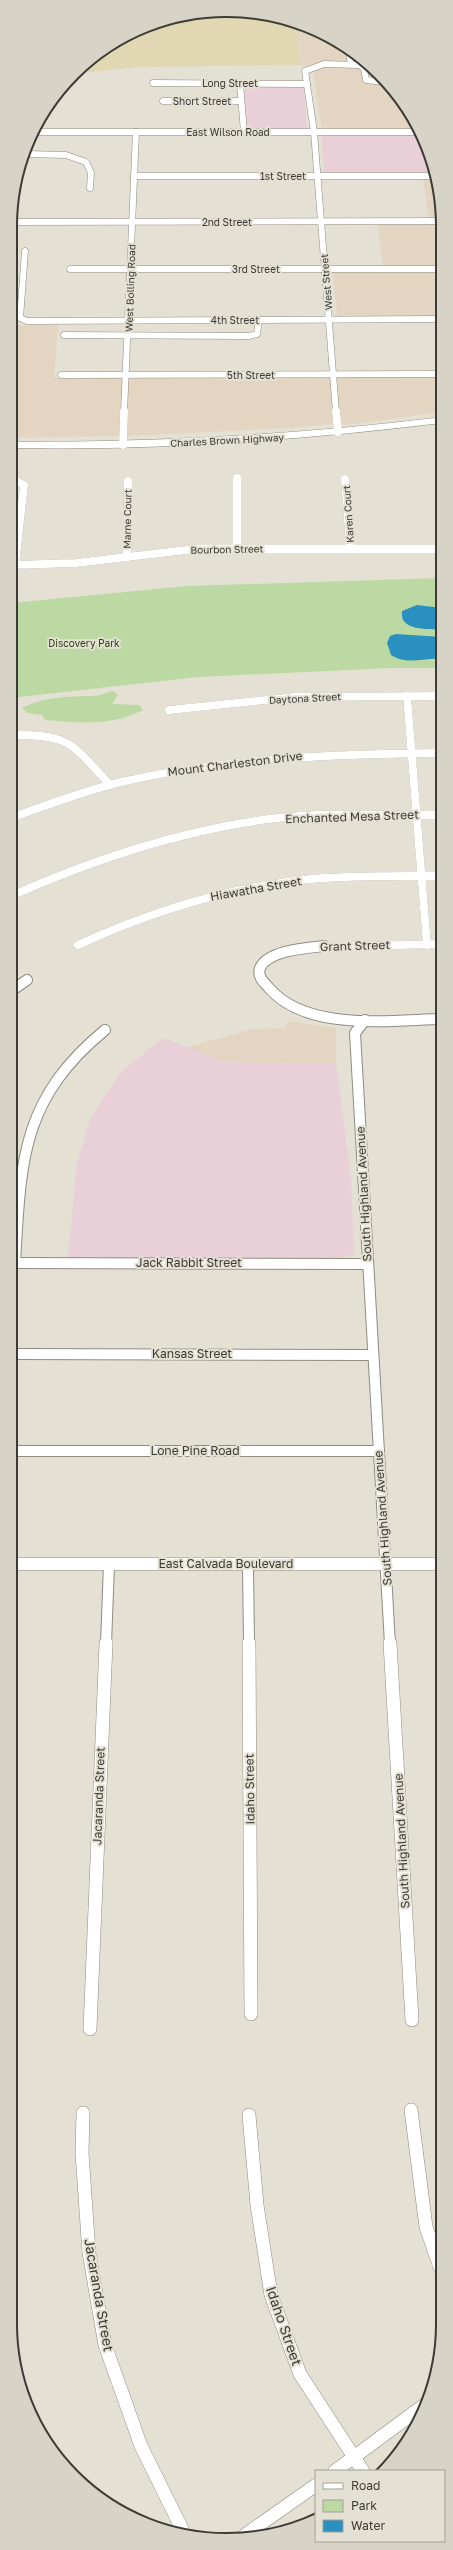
<svg xmlns="http://www.w3.org/2000/svg" width="453" height="2550" font-family="'Golos Text',sans-serif">
	<style>
		.commercial { fill: #e3d5c2 }
		.education { fill: #e9cfd7 }
		.green { fill: #bdd9a3 }
		.sand { fill: #e1d7b2 }
		.water { fill: #2a90bf }
		.lines { fill: none; stroke-linecap: round; stroke-linejoin: round }
		.minor-far3-casing { stroke: #8e8c80; stroke-width: 7 }
		.minor-far2-casing { stroke: #8e8c80; stroke-width: 8 }
		.minor-far1-casing { stroke: #8e8c80; stroke-width: 12 }
		.minor-casing { stroke: #8e8c80; stroke-width: 14 }
		.major-casing { stroke: #8e8c80; stroke-width: 1 }
		.minor-far3 { stroke: #fff; stroke-width: 6 }
		.minor-far2 { stroke: #fff; stroke-width: 8 }
		.minor-far1 { stroke: #fff; stroke-width: 10 }
		.minor { stroke: #fff; stroke-width: 13 }
		.major { fill: #fff; fill-rule: evenodd }
		.labels { text-anchor: middle; stroke-width: 4; stroke-linejoin: round; paint-order: stroke }
		.far-street-label { font-size: 10px; fill: #3c3b35; stroke: #e4e1d4 }
		.far-park-label { font-size: 10px; fill: #2d460d; stroke: #e4e1d4 }
		.street-label { font-size: 12px; fill: #3c3b35; stroke: #e4e1d4 }
		.near-street-label { font-size: 14px; fill: #3c3b35; stroke: #e4e1d4 }
		.rim { fill: none; stroke: #3c3b35; stroke-width: 2 }
	</style>
	<rect width="100%" height="100%" fill="#e4e1d4"/>
	<g class="commercial">
		<polygon points="296,24 322,32 380,74 420,129 322,130 313,69 301,65"/>
		<polygon points="423,178 433,178 443,212 442,267 383,267 378,223 429,223"/>
		<polygon points="442,271 442,316 337,317 333,272"/>
		<polygon points="12,325 58,325 54,378 442,377 442,412 346,425 341,423 300,427 152,435 12,438"/>
		<polygon points="289,1021 336,1028 336,1063 261,1064 223,1061 185,1048 252,1029 285,1028"/>
	</g>
	<g class="education">
		<polygon points="244,87 304,87 307,130 249,129 247,128"/>
		<polygon points="422,134 432,172 324,172 321,135"/>
		<polygon points="163,1038 223,1061 261,1064 336,1063 351,1177 354,1254 339,1258 68,1258 77,1163 91,1117 122,1071"/>
	</g>
	<g class="green">
		<polygon points="442,578 442,668 390,668 198,677 11,698 11,603 187,586"/>
		<path d="M 113,691 L 118,695 L 112,704 L 139,705 L 143,710 C 113,726 78,723 45,720 L 42,715 L 27,713 L 22,708 C 43,697 71,696 95,696 C 100,696 107,692 113,691 Z"/>
	</g>
	<polygon class="sand" points="255,12 296,24 301,65 141,67 78,73 95,55 170,17"/>
	<g class="water">
		<path d="M 417,605 L 442,608 L 442,630 C 429,628 399,632 402,611 Z"/>
		<path d="M 396,634 L 442,637 L 442,659 C 423,657 409,666 391,655 L 387,643 L 390,636 Z"/>
	</g>
	<g class="lines">
		<g class="minor-far3-casing">
			<g id="minor-far3">
				<polyline points="349,52 351,64"/>
				<polyline points="153,83 307,84"/>
				<polyline points="240,84 244,132"/>
				<polyline points="163,101 241,101"/>
				<polyline points="34,132 421,132"/>
				<polyline points="27,154 66,155 86,162 91,173 90,188"/>
				<polyline points="134,176 433,176"/>
				<polyline points="12,222 443,221"/>
				<polyline points="25,251 20,318 27,321 442,319"/>
				<polyline points="70,269 442,269"/>
				<polyline points="64,335 249,336 257,334 259,320"/>
				<polyline points="61,375 442,374"/>
				<polyline points="124,412 136,132"/>
				<polyline points="336,412 314,132 305,71 324,64 359,65 364,68 366,80 385,82"/>
			</g>
		</g>
		<g class="minor-far2-casing">
			<g id="minor-far2">
				<polyline points="336,411 338,432"/>
				<polyline points="123,445 124,411"/>
				<polyline points="237,478 237,548"/>
				<polyline points="12,479 24,485 15,565"/>
				<polyline points="345,479 350,549"/>
				<polyline points="127,557 128,481"/>
				<polyline points="12,565 76,563 195,549 442,549"/>
				<polyline points="407,696 427,945"/>
				<polyline points="169,710 295,697 442,696"/>
				<path d="M 11,735 C 71,734 72,744 110,785"/>
				<path d="M 11,818 C 46,805 81,792 117,783 C 224,758 333,754 442,753"/>
				<path d="M 11,896 C 94,859 179,831 269,819 C 326,812 384,815 442,815"/>
				<path d="M 78,945 C 152,911 230,887 311,879 C 355,875 399,876 442,876"/>
				<polyline points="315,947 442,944"/>
			</g>
		</g>
		<g class="minor-far1-casing">
			<g id="minor-far1">
				<path d="M 324,946 C 307,948 268,950 260,968 C 257,977 264,982 269,988 C 307,1032 390,1020 442,1019"/>
				<polyline points="11,991 27,980"/>
				<polyline points="365,1020 355,1033 390,1644"/>
				<polyline points="11,1263 368,1264"/>
				<path d="M 15,1263 C 21,1162 20,1100 105,1030"/>
				<polyline points="11,1354 372,1355"/>
				<polyline points="11,1451 379,1451"/>
				<polyline points="248,1565 249,1644"/>
				<polyline points="106,1644 109,1564"/>
			</g>
		</g>
		<g class="minor-casing">
			<g id="minor">
				<polyline points="249,1643 251,2014"/>
				<polyline points="390,1643 412,2020"/>
				<polyline points="90,2029 106,1643"/>
				<polyline points="411,2110 426,2227 441,2270"/>
				<polyline points="83,2113 82,2153 89,2253 105,2345 141,2446 184,2533"/>
				<polyline points="249,2115 257,2205 271,2295 300,2374 363,2471"/>
				<polyline points="335,2471 423,2406"/>
				<polyline points="245,2535 316,2485"/>
			</g>
		</g>
		<g class="major-casing">
			<g id="major">
				<path d="M 442,417 L 442,423 C 300,440 155,451 12,448 L 12,442 C 156,442 299,435 442,417 Z"/>
				<rect x="11" y="1558" width="431" height="12"/>
			</g>
		</g>
		<use href="#minor-far3" class="minor-far3"/>
		<use href="#minor-far2" class="minor-far2"/>
		<use href="#minor-far1" class="minor-far1"/>
		<use href="#minor" class="minor"/>
		<use href="#major" class="major"/>
	</g>
	<g class="labels">
		<g class="far-street-label">
			<text x="230" y="87">Long Street</text>
			<text x="202" y="105">Short Street</text>
			<text x="228" y="136">East Wilson Road</text>
			<text x="283" y="180">1st Street</text>
			<text x="227" y="226">2nd Street</text>
			<text x="256" y="273">3rd Street</text>
			<text transform="translate(326 282) rotate(-95)" y="4">West Street</text>
			<text transform="translate(130 288) rotate(-88)" y="4">West Bolling Road</text>
			<text x="235" y="324">4th Street</text>
			<text x="251" y="379">5th Street</text>
			<text transform="translate(227 440) rotate(-3)" y="4">Charles Brown Highway</text>
			<text transform="translate(348 514) rotate(-94)" y="4">Karen Court</text>
			<text transform="translate(127 519) rotate(-89)" y="4">Marne Court</text>
			<text transform="translate(227 549) rotate(-1)" y="4">Bourbon Street</text>
			<text transform="translate(305 698) rotate(-3)" y="4">Daytona Street</text>
		</g>
		<g class="far-park-label">
			<text x="84" y="647">Discovery Park</text>
		</g>
		<g class="street-label">
			<text transform="translate(235 764) rotate(-7)" y="4">Mount Charleston Drive</text>
			<text transform="translate(352 817) rotate(-2)" y="4">Enchanted Mesa Street</text>
			<text transform="translate(256 889) rotate(-10)" y="4">Hiawatha Street</text>
			<text transform="translate(355 946) rotate(-2)" y="4">Grant Street</text>
			<text transform="translate(364 1194) rotate(-93)" y="4">South Highland Avenue</text>
			<text x="189" y="1267">Jack Rabbit Street</text>
			<text x="192" y="1358">Kansas Street</text>
			<text x="195" y="1455">Lone Pine Road</text>
			<text transform="translate(383 1518) rotate(-94)" y="4">South Highland Avenue</text>
			<text x="226" y="1568">East Calvada Boulevard</text>
			<text transform="translate(250 1789) rotate(-91)" y="4">Idaho Street</text>
			<text transform="translate(99 1796) rotate(-88)" y="4">Jacaranda Street</text>
			<text transform="translate(402 1841) rotate(-93)" y="4">South Highland Avenue</text>
		</g>
		<g class="near-street-label">
			<text transform="translate(99 2295) rotate(80)" y="5">Jacaranda Street</text>
			<text transform="translate(284 2326) rotate(71)" y="5">Idaho Street</text>
		</g>
	</g>
	<path d="M0 0H453V2550H0ZM226 17H227A209 209 0 0 1 436 226V2324A209 209 0 0 1 227 2533H226A209 209 0 0 1 17 2324V226A209 209 0 0 1 226 17Z" fill="#d7d4c7" fill-rule="evenodd"/>
	<path class="rim" d="M226 17H227A209 209 0 0 1 436 226V2324A209 209 0 0 1 227 2533H226A209 209 0 0 1 17 2324V226A209 209 0 0 1 226 17Z"/>
	<rect x="315" y="2470" width="130" height="72" fill="#e4e1d4" stroke="#a19f94"/>
	<rect x="323" y="2483" width="20" height="6" fill="#ffffff" stroke="#a19f94"/>
	<text x="351" y="2490" font-size="12" fill="#3c3b35">Road</text>
	<rect x="323" y="2500" width="20" height="12" fill="#bdd9a3" stroke="#a19f94"/>
	<text x="351" y="2510" font-size="12" fill="#3c3b35">Park</text>
	<rect x="323" y="2520" width="20" height="12" fill="#2a90bf" stroke="#a19f94"/>
	<text x="351" y="2530" font-size="12" fill="#3c3b35">Water</text>
</svg>
